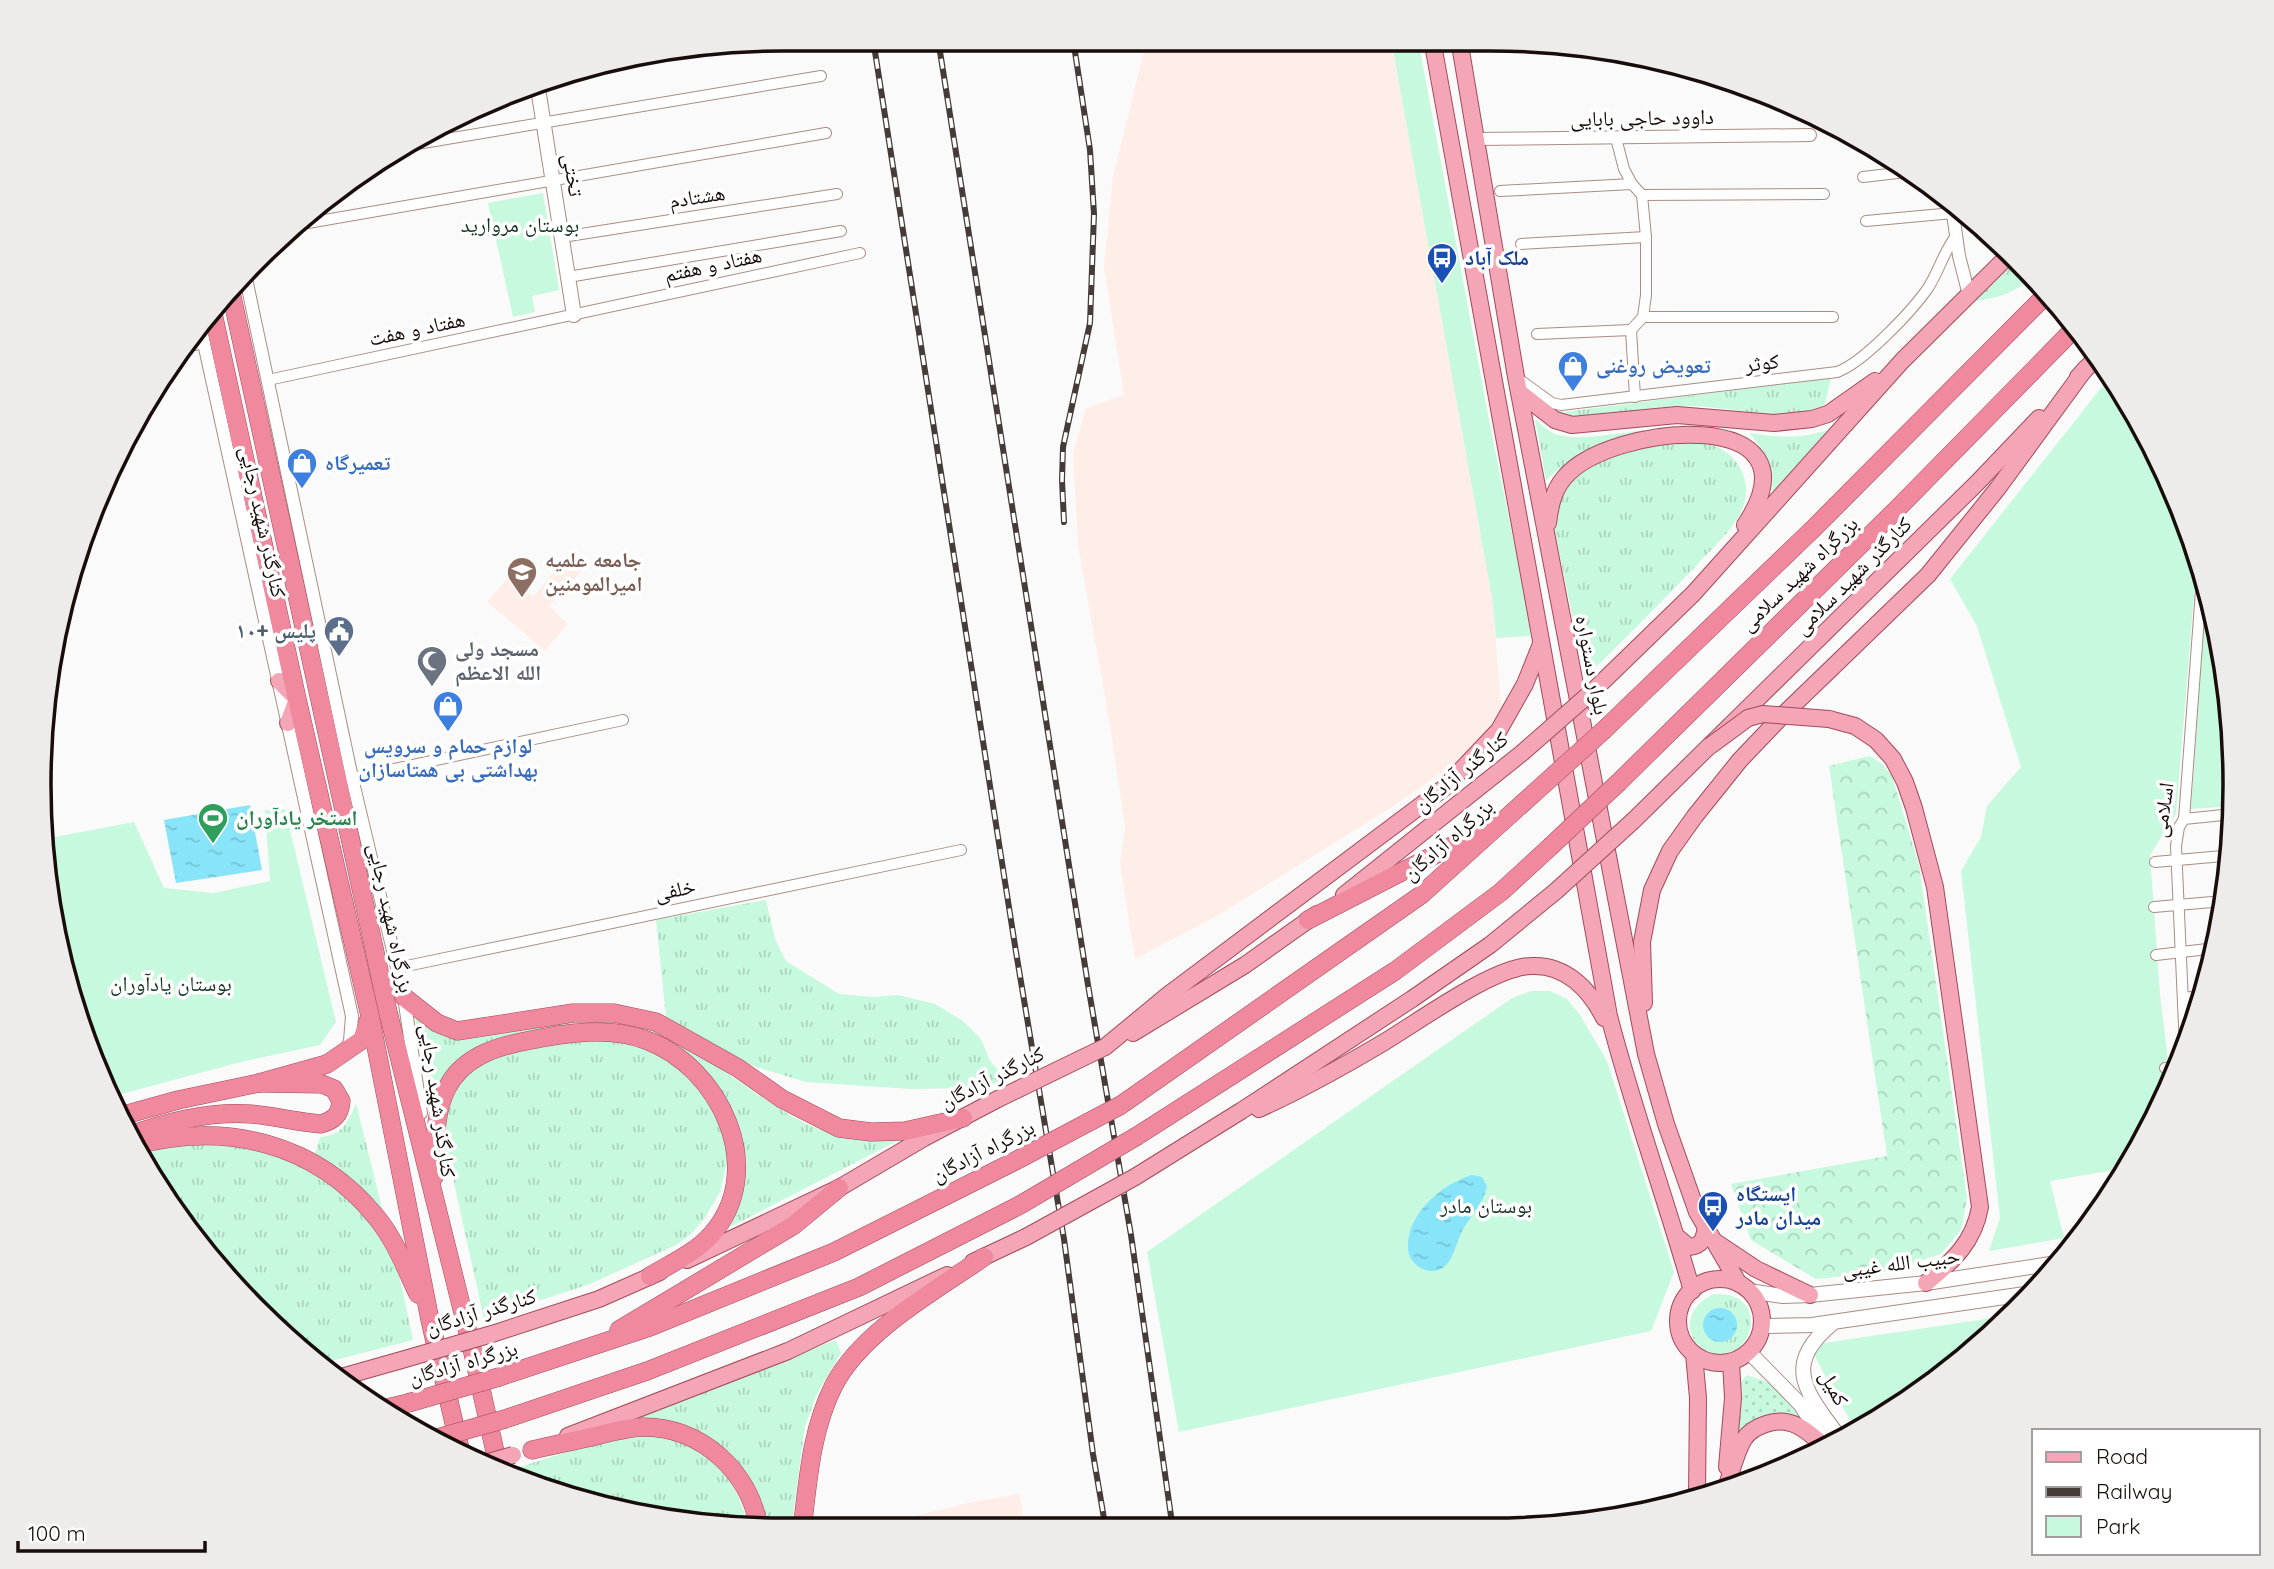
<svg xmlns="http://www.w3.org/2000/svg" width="2274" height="1569" font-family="Quicksand,'Noto Naskh Arabic',sans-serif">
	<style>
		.built { fill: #ffeee8 }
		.grass { fill: url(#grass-tufts); fill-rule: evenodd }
		.forest { fill: url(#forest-crowns) }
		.park { fill: #c7f9de }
		.garden { fill: url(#garden-dots) }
		.water { fill: url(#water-ripples) }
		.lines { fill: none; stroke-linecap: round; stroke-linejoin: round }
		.minor-casing { stroke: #aa8c82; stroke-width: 12 }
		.tertiary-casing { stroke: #aa8c82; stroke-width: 14 }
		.secondary-casing { stroke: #aa8c82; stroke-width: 16 }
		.primary-casing { stroke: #a24a5b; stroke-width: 18 }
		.trunk-casing { stroke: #a24a5b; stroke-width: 19 }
		.minor { stroke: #fff; stroke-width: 10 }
		.tertiary { stroke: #fff; stroke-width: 12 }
		.secondary { stroke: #fff; stroke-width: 14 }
		.primary { stroke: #f4a6b6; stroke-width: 16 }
		.trunk { stroke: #f0889e; stroke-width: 18 }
		.rail-casing { stroke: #453c39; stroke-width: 6 }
		.rail { stroke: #fff; stroke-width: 3.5; stroke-dasharray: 10; stroke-linecap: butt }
		.primary-bridge-casing { stroke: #a24a5b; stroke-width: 18; stroke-linecap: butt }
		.trunk-bridge-casing { stroke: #a24a5b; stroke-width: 19; stroke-linecap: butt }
		.primary-bridge { stroke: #f4a6b6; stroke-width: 16 }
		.trunk-bridge { stroke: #f0889e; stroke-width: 18 }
		.labels { text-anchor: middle; stroke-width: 7; stroke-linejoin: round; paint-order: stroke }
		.street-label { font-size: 21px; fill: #180d0a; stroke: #fff }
		.park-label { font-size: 21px; fill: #123424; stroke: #fff }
		.transit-label { font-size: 21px; font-weight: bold; fill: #164399; stroke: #fff; text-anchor: start }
		.shop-label { font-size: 21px; font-weight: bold; fill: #366cbe; stroke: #fff; text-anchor: start }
		.education-label { font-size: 21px; font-weight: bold; fill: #785e54; stroke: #fff; text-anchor: start }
		.service-label { font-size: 21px; font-weight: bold; fill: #4e5e75; stroke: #fff; text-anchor: end }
		.worship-label { font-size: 21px; font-weight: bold; fill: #5b616d; stroke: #fff; text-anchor: start }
		.leisure-label { font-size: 21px; font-weight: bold; fill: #27864d; stroke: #fff; text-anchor: start }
		.rim { fill: none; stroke: #180d0a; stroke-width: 3.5 }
	</style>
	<defs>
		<pattern id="grass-tufts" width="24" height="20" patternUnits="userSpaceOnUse" patternTransform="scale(1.75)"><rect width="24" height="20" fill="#c7f9de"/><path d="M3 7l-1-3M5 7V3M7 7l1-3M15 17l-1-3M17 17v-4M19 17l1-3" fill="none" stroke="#aad4bd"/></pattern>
		<pattern id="forest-crowns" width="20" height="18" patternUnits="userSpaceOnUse" patternTransform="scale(1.75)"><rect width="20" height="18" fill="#c7f9de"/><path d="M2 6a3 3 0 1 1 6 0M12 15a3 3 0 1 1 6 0" fill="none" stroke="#aad4bd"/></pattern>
		<pattern id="garden-dots" width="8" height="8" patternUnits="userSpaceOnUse" patternTransform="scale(1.75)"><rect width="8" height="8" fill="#c7f9de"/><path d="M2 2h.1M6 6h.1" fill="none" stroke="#aad4bd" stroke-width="1.8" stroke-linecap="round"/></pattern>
		<pattern id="water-ripples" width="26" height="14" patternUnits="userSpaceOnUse" patternTransform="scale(1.75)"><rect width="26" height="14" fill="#87e4f9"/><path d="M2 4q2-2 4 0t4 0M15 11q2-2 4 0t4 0" fill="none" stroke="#74c2d4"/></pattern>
	</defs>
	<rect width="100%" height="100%" fill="#fafafa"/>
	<g class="built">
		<polygon points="1143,39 1391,39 1492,598 1502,715 1465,756 1392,807 1217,916 1135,959 1120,863 1125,827 1110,725 1078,545 1073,453 1086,408 1124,395 1104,267 1113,177 1145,47"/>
		<polygon points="571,551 586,566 549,606 568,624 545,651 487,602 509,576 533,597"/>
		<polygon points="1020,1494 1025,1530 868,1530 868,1527 973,1502"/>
	</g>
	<g class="grass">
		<path d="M 2019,259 L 2033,276 C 2015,293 1999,298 1975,301 Z"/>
		<path d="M 1831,378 L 1824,408 C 1778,423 1736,407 1690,406 C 1652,406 1614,414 1576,418 L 1565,417 L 1555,410 L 1564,412 Z"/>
		<path d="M 1535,419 C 1542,426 1549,432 1558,435 C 1583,441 1623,432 1649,430 C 1606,442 1580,450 1546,480 Z"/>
		<path d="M 1832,429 L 1772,501 C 1775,473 1768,455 1750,433 C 1785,438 1798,439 1832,429 Z"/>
		<path d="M 1704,442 C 1735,450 1755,477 1742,510 C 1732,532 1710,550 1694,568 C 1658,605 1622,642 1585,678 C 1577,639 1569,600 1561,561 C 1559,549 1552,532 1554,519 C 1565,450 1649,446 1704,442 Z"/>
		<polygon points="766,900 775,939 786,961 839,994 875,997 898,995 935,1004 963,1021 981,1039 990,1061 1003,1076 999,1083 965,1088 911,1089 806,1082 756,1067 730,1055 666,1017 656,920"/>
		<path d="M 415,1017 C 423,1022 433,1030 442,1034 C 473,1045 534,1026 568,1020 C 586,1018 608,1019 626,1023 C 698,1036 749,1100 816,1128 C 842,1138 871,1138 899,1140 L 730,1227 L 737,1207 L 737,1127 L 729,1104 L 714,1080 L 701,1065 L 689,1055 L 656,1036 L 503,1039 L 432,1106 Z"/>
		<path d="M 603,1040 L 636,1045 L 664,1056 L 691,1076 L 717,1112 L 727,1145 L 727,1162 L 720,1192 L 704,1219 L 691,1234 L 676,1245 L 590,1284 L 484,1319 L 445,1142 C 444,1123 445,1100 457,1084 C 485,1047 560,1042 603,1040 Z"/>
		<path d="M 356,1103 L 383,1212 L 352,1180 L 315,1154 L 320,1137 C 341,1136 349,1122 356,1103 Z"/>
		<polygon points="228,1143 276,1153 332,1183 367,1217 398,1270 413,1340 320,1364 257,1312 164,1199 136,1151 147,1147"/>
		<path d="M 1715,1294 C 1784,1293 1739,1387 1699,1346 C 1680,1327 1693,1302 1715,1294 ZM 1717,1309 L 1723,1309 L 1734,1335 C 1725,1344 1714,1344 1706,1334 L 1712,1310 Z"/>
		<polygon points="836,1340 841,1353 817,1394 805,1426 791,1530 766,1529 766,1524 688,1429 588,1434"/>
		<path d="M 640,1434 C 706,1442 730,1464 749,1527 L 639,1516 L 520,1480 L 517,1468 L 603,1440 Z"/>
	</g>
	<polygon class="forest" points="1869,756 1881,763 1892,776 1919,865 1967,1198 1961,1230 1941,1254 1884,1272 1816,1279 1751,1240 1731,1184 1887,1156 1829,766"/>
	<g class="park">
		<polygon points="1391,39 1418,39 1489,420 1529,617 1530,636 1496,638 1492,598"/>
		<polygon points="543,193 559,290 532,296 535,312 513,317 488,203"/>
		<polygon points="2112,374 2179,499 2197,559 2176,814 2150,855 2160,994 2171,1085 2126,1168 2050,1181 2064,1238 1989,1251 2000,1218 1961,871 1981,837 1987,806 2021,767 1977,626 1950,579"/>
		<polygon points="2206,590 2221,639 2235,785 2233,806 2191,809"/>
		<polygon points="285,809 336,1022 320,1045 245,1061 110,1097 53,930 44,839 134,822 164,888 214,893 270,881 265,810"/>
		<polygon points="1531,991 1550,991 1567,999 1580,1015 1607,1061 1674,1272 1651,1331 1179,1432 1147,1252 1512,998"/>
		<polygon points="2013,1315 1943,1377 1857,1430 1835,1396 1813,1352 1824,1343"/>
	</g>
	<polygon class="garden" points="1747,1375 1772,1384 1810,1426 1794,1419 1737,1445 1741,1382"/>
	<g class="water">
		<polygon points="250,805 262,870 176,883 164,820"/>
		<path d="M 1472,1175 L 1482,1177 L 1487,1186 C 1484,1204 1469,1217 1461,1233 C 1456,1244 1453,1260 1444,1267 C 1430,1278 1409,1265 1408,1249 C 1406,1214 1442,1184 1472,1175 Z"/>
		<circle cx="1720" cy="1325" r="17"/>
	</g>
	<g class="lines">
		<g class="minor-casing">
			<g id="minor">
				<polyline points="1616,138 1624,169 1632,184 1642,195 1646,237 1646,295 1643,317 1631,330 1635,397"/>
				<polyline points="405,146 821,76"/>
				<polyline points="1863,177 1906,172"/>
				<polyline points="1500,191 1632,184"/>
				<polyline points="1642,195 1824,194"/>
				<polyline points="1866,221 1953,213"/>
				<polyline points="302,224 826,133"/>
				<polyline points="562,237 837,194"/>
				<polyline points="1521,244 1646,237"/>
				<polyline points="568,277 841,231"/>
				<polyline points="1643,317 1833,317"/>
				<polyline points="1537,334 1631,330"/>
				<polyline points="184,347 204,343"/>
				<path d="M 1516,377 L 1552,403 L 1561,405 L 1837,372 C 1863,363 1912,311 1928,288 C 1939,271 1944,251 1956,236"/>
				<polyline points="268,380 860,253"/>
				<polyline points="352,778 623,720"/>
				<polyline points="2184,819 2233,814"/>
				<polyline points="2155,862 2223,856"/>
				<polyline points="2154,907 2224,901"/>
				<polyline points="2156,955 2216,948"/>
				<polyline points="397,968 961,850"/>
				<polyline points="2183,998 2201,996"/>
				<polyline points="2185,1048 2176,846 2179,827 2184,819 2202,577"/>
				<polyline points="2165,1068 2180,1067"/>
			</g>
		</g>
		<g class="tertiary-casing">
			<g id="tertiary">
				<polyline points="1475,139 1810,135"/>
				<polyline points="1952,207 1959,256 1969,295"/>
				<polyline points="245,274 352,778 404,997 421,1113"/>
				<polyline points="200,325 352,1016 350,1041 345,1053"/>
			</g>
		</g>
		<g class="secondary-casing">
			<g id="secondary">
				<polyline points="537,82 574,315"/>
				<polyline points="1749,1291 1783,1296 1810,1295 1926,1283 2057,1263"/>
				<path d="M 1834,1322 C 1779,1367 1808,1393 1841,1440"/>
				<polyline points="1762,1326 1812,1325 2032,1293"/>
				<polyline points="1749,1352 1800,1404 1826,1444"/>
			</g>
		</g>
		<g class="primary-casing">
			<g id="primary">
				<path d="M 1432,39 L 1609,1016 C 1633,1109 1666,1199 1692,1291"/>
				<polyline points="1459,39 1516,377 1646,1054 1666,1124 1697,1212 1739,1284"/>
				<polyline points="2078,377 2098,356"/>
				<polyline points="1519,392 1555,420 1572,425 1677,415 1774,423 1812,419 1828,414 1875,381"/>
				<path d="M 1548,523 C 1550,507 1553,491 1564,478 C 1609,423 1826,403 1745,525"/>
				<polyline points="279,681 297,699 288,723"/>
				<polyline points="1595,689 1693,594 1902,361 2011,253"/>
				<path d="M 1829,719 L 1855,726 L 1876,740 L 1893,759 L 1905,782 L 1914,808 L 1935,887 L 1980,1207 C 1974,1242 1953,1261 1926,1283"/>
				<polyline points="1633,821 1977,483 2039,418"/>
				<polyline points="1344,895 1522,753"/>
				<polyline points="1644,1003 1642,942 1652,890 1670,851 1695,816 1740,760 1783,715 1928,575 1998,488 2085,369"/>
				<polyline points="1133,1033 1245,965 1317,914"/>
				<polyline points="1105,1047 1168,995 1444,788 1499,730 1525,684 1541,644"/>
				<path d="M 1259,1109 C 1301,1090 1342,1067 1381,1044 C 1417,1023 1492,967 1531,966 C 1566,964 1590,990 1604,1018"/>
				<polyline points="1135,1177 1241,1111 1412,999 1490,945 1556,891"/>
				<path d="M 1677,1237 L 1689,1247 C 1702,1246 1704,1239 1706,1227"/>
				<polyline points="1717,1243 1756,1269 1810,1295"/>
				<polyline points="687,1260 839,1188 924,1138 998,1099"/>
				<polyline points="973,1262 1026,1237"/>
				<circle cx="1720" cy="1321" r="42"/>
				<polyline points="492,1334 599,1299 660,1272"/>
				<polyline points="1694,1354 1698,1398 1697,1495"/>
				<polyline points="338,1378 398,1361"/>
				<polyline points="568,1436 788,1351 947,1275"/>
				<polyline points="1727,1467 1733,1398 1731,1362"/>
				<path d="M 1727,1485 C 1732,1470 1736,1452 1744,1439 C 1749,1431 1757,1427 1766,1424 C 1792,1415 1809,1432 1827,1449"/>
			</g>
		</g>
		<g class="trunk-casing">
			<g id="trunk">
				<polyline points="230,288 388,1012 473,1353 500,1474"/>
				<polyline points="212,309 297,699 370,1016 430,1320 461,1453"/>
				<polyline points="1604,730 1815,527 2047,294"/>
				<polyline points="1619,782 1898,508 2075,328"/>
				<polyline points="1308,920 1485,829"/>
				<polyline points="404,997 437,1023 457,1031 573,1013 614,1013 656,1022 738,1068 782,1099 839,1128 871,1132 905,1131 963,1118"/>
				<polyline points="1121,1105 1421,895 1533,794"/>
				<polyline points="117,1117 178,1100 259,1083 327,1064 362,1040 369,1019"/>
				<path d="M 128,1136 C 166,1122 210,1111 251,1114 C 274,1116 297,1122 321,1124 C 334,1120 340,1115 341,1101 L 334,1089 L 322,1084 L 259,1083"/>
				<polyline points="1137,1136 1395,971 1501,892 1550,847"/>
				<path d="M 133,1146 C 225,1121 316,1142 377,1218 C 395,1240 406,1269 418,1294"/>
				<path d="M 434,1177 C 436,1148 433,1115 447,1088 C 462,1058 494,1047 526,1041 C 564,1033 609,1026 646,1040 C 720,1067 769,1170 711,1235 C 695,1253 670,1264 650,1276"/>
				<polyline points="619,1330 794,1225 839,1188"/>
				<polyline points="499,1377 650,1327 834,1252 1019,1159"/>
				<polyline points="379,1410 408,1403"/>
				<polyline points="505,1419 647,1371 859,1287 1020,1205"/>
				<path d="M 532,1450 C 553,1445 574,1441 595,1436 C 611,1432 626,1428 643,1427 C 702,1427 750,1472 759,1528"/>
				<path d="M 802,1530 C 808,1481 811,1430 834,1385 C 862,1331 935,1291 984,1257"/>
			</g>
		</g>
		<use href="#minor" class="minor"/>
		<use href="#tertiary" class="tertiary"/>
		<use href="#secondary" class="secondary"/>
		<use href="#primary" class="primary"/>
		<use href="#trunk" class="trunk"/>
		<g class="rail-casing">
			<g id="rail">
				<polyline points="873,39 1016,952 1064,1239 1093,1454 1106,1530"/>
				<polyline points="938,39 1088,985 1131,1235 1173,1530"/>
				<polyline points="1064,522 1062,480 1063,447 1090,323 1094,214 1090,150 1073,39"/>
			</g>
		</g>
		<use href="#rail" class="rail"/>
		<g class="primary-bridge-casing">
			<g id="primary-bridge">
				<polyline points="1710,746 1748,718 1763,714 1829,719"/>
				<polyline points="1522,753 1595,689"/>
				<polyline points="1556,891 1633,821"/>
				<polyline points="998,1099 1105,1047"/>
				<polyline points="1026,1237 1135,1177"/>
				<polyline points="398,1361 492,1334"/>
				<polyline points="482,1464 513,1455"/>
			</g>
		</g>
		<g class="trunk-bridge-casing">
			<g id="trunk-bridge">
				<polyline points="1533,794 1604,730"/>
				<polyline points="1550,847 1619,782"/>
				<polyline points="1019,1159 1121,1105"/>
				<polyline points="1020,1205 1137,1136"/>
				<polyline points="408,1403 499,1377"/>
				<polyline points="434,1439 505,1419"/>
			</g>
		</g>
		<use href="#primary-bridge" class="primary-bridge"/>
		<use href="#trunk-bridge" class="trunk-bridge"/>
	</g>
	<defs>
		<g id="bus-pin" transform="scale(1.575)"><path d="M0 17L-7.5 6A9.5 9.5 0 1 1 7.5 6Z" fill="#1a4fb4" stroke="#fff"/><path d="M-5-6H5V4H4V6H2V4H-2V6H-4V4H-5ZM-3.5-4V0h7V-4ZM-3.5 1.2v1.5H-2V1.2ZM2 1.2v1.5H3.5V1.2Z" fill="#fff"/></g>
		<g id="shop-pin" transform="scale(1.575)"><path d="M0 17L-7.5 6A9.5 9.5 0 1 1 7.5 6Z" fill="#3f7fe0" stroke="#fff"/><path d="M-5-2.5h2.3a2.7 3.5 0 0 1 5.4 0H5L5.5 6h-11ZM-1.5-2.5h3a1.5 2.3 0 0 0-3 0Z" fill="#fff"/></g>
		<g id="university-pin" transform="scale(1.575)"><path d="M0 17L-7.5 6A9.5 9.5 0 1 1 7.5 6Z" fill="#8d6e63" stroke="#fff"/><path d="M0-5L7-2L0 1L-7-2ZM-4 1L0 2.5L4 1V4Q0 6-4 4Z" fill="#fff"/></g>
		<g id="civic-pin" transform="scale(1.575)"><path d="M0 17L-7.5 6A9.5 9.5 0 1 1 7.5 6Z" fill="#5c6f8a" stroke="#fff"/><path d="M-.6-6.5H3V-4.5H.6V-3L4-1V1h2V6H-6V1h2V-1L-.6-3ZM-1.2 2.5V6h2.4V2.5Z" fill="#fff"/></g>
		<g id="mosque-pin" transform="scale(1.575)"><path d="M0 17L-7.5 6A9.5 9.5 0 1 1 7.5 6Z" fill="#6b7280" stroke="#fff"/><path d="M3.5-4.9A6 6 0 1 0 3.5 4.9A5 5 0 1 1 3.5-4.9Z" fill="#fff"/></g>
		<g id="stadium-pin" transform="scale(1.575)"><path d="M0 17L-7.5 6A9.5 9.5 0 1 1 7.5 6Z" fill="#2e9e5b" stroke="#fff"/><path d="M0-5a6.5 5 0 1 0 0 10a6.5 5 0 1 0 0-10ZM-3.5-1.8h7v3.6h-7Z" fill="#fff"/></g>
	</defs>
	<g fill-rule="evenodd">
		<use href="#bus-pin" x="1442" y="258"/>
		<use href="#shop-pin" x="1573" y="366"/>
		<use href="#shop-pin" x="302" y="463"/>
		<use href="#university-pin" x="522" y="572"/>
		<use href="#civic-pin" x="339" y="631"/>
		<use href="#mosque-pin" x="432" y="661"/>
		<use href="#shop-pin" x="448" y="706"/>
		<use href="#stadium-pin" x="213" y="818"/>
		<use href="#bus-pin" x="1713" y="1206"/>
	</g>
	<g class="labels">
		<g class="street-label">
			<text transform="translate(1642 118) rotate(-1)" y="7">داوود حاجی بابایی</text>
			<text transform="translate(573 175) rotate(81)" y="7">تختی</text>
			<text transform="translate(697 197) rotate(-9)" y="7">هشتادم</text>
			<text transform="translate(713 265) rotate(-12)" y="7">هفتاد و هفتم</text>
			<text transform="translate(417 329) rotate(-12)" y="7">هفتاد و هفت</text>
			<text transform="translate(1762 363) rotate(-7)" y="7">کوثر</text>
			<text transform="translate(263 522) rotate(78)" y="7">کنارگذر شهید رجایی</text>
			<text transform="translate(1799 574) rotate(-44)" y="7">بزرگراه شهید سلامی</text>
			<text transform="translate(1853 576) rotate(-45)" y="7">کنارگذر شهید سلامی</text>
			<text transform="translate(1592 665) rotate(79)" y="7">بلوار دستواره</text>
			<text transform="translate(1461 772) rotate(-39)" y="7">کنارگذر آزادگان</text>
			<text transform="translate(2163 810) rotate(-82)" y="7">اسلامی</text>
			<text transform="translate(1448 840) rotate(-41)" y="7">بزرگراه آزادگان</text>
			<text transform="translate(675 890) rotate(-12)" y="7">خلفی</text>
			<text transform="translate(391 918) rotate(78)" y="7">بزرگراه شهید رجایی</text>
			<text transform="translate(992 1078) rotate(-27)" y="7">کنارگذر آزادگان</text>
			<text transform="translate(438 1101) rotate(82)" y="7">کنارگذر شهید رجایی</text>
			<text transform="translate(983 1151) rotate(-27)" y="7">بزرگراه آزادگان</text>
			<text transform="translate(1901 1263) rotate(-7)" y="7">حبیب الله غیبی</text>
			<text transform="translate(481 1312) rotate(-17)" y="7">کنارگذر آزادگان</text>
			<text transform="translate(463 1363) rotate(-16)" y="7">بزرگراه آزادگان</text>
			<text transform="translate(1834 1388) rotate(62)" y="7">کمیل</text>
		</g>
		<g class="park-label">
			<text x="520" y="232">بوستان مروارید</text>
			<text x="171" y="991">بوستان یادآوران</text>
			<text x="1486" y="1213">بوستان مادر</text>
		</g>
		<g class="transit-label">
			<text x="1465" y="265">ملک آباد</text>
			<text x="1736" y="1201">ایستگاه<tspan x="1736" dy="24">میدان مادر</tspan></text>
		</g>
		<g class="shop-label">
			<text x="1596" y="373">تعویض روغنی</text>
			<text x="325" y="470">تعمیرگاه</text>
			<text x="448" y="753" text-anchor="middle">لوازم حمام و سرویس<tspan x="448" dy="24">بهداشتی بی همتاسازان</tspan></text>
		</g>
		<g class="education-label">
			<text x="545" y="567">جامعه علمیه<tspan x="545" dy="24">امیرالمومنین</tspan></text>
		</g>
		<g class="service-label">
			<text x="316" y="638">پلیس +۱۰</text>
		</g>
		<g class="worship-label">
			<text x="455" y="656">مسجد ولی<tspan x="455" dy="24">الله الاعظم</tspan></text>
		</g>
		<g class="leisure-label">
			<text x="236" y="825">استخر یادآوران</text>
		</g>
	</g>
	<path d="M0 0H2274V1569H0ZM784 51H1490A733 733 0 0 1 2223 784V785A733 733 0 0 1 1490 1518H784A733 733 0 0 1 51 785V784A733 733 0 0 1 784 51Z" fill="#edeceb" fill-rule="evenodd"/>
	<path class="rim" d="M784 51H1490A733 733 0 0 1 2223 784V785A733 733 0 0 1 1490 1518H784A733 733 0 0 1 51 785V784A733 733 0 0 1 784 51Z"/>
	<rect x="2032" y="1429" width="228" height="126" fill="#ffffff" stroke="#a39e9d" stroke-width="2"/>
	<rect x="2046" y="1452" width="35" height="10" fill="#f4a6b6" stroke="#a39e9d" stroke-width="2"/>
	<text x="2096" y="1464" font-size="21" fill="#180d0a">Road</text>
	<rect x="2046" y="1487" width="35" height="10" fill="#453c39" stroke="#a39e9d" stroke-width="2"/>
	<text x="2096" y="1499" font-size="21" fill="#180d0a">Railway</text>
	<rect x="2046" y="1516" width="35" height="21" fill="#c7f9de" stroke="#a39e9d" stroke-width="2"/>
	<text x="2096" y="1534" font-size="21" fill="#180d0a">Park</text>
	<path d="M18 1541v10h187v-10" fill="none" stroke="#180d0a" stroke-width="3.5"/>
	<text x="28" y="1541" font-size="21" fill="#180d0a" stroke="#ffffff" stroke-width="5" paint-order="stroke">100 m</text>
</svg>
